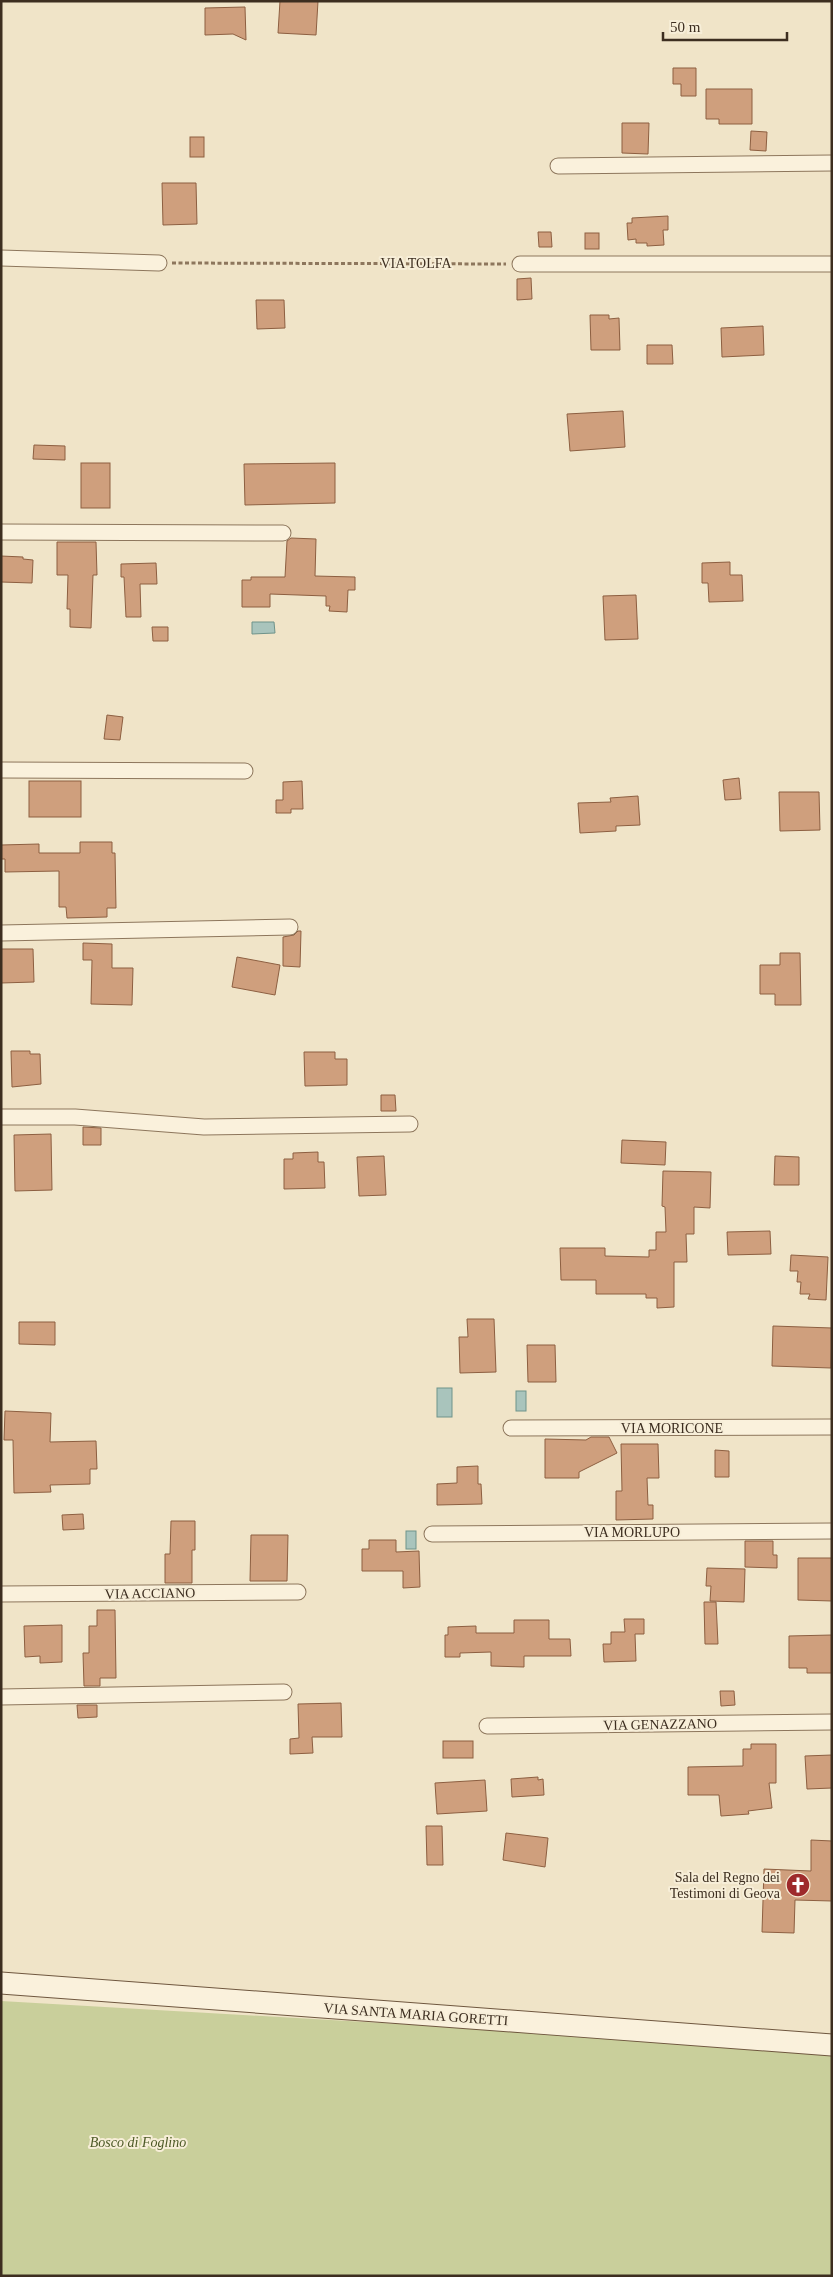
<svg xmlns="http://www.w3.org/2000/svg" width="833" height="2277" font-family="'Times New Roman',serif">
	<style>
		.green { fill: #c9cf9b }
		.water { fill: #a9c4bc; stroke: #6f938a }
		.building { fill: #cf9f7d; stroke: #8d5f41 }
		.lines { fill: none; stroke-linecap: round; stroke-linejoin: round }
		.minor-casing { stroke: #8d765c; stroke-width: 17 }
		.secondary-casing { stroke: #6f573f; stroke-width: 23 }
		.path { stroke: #8d765c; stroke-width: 3; stroke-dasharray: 4 2.5; stroke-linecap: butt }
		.minor { stroke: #faf1dc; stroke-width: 15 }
		.secondary { stroke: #faf1dc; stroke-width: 21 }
		.labels { text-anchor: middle; stroke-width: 4; stroke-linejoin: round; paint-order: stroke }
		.street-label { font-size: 14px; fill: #3d2e20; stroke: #f7eed8 }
		.poi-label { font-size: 14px; fill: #3d2e20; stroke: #f7eed8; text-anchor: end }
		.park-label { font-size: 14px; font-style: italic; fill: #4d5a26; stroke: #f7eed8 }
	</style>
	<rect width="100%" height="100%" fill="#f0e4c8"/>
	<polygon class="green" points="1,2001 832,2049 832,2276 1,2276"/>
	<g class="water">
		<polygon points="252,622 274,622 275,633 252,634"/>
		<rect x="437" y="1388" width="15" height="29"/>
		<rect x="516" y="1391" width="10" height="20"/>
		<rect x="406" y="1531" width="10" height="18"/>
	</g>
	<g class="building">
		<polygon points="280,1 318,1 316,35 278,33"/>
		<polygon points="245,7 246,40 233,34 205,35 205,8"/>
		<polygon points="673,68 696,68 696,96 681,96 681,84 673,84"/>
		<polygon points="706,89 752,89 752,124 719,124 719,119 706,119"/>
		<polygon points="622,123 649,123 648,154 622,153"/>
		<polygon points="751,131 767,132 766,151 750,150"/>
		<rect x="190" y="137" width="14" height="20"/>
		<polygon points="162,183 196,183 197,224 163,225"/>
		<polygon points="668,216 668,230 663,230 664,245 647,246 647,243 636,243 636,239 628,240 627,223 632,223 632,218"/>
		<polygon points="538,232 551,232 552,247 539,247"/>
		<rect x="585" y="233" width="14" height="16"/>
		<polygon points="531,278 532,299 517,300 517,279"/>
		<polygon points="256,300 284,300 285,328 257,329"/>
		<polygon points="590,315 609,315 609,319 619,318 620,350 591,350"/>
		<polygon points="763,326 764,355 722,357 721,328"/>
		<polygon points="647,345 672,345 673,364 647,364"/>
		<polygon points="623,411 625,447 570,451 567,414"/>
		<polygon points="34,445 65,446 65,460 33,459"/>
		<rect x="81" y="463" width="29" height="45"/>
		<polygon points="335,463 335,503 245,505 244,464"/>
		<polygon points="291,538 316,539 315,576 355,577 355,590 348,590 347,612 329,611 330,606 326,606 326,596 270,594 270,607 242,607 242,580 251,580 251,577 285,577 287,541"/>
		<polygon points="57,542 96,542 97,575 93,575 91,628 70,627 70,609 67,609 68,575 57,575"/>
		<polygon points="1,556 23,557 23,559 33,560 32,583 1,582"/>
		<polygon points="730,562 730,575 742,575 743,601 709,602 708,583 702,583 702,563"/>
		<polygon points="156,563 157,584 140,584 141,617 126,617 124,577 121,577 121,564"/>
		<polygon points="636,595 638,639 605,640 603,596"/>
		<polygon points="152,627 168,627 168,641 153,641"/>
		<polygon points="107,715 123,717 120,740 104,739"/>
		<polygon points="739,778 741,799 725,800 723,780"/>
		<rect x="29" y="781" width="52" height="36"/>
		<polygon points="302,781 303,809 291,809 291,813 276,813 276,800 283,800 283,782"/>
		<polygon points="779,792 819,792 820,830 780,831"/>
		<polygon points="638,796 640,825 616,826 616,831 580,833 578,803 611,802 610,798"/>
		<polygon points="80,842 112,842 112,853 115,853 116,908 107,908 107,917 67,918 66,907 59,907 59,871 5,872 5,859 1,859 1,845 39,844 39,853 80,853"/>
		<polygon points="298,931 301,931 300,967 283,966 283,937 294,935"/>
		<polygon points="83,943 112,944 112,968 133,968 132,1005 91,1004 92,960 83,960"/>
		<polygon points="1,949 33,949 34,982 1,983"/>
		<polygon points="780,953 800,953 801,1005 775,1005 775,994 760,994 760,965 780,965"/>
		<polygon points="237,957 280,965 275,995 232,987"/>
		<polygon points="11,1051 30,1051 30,1054 40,1054 41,1084 12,1087"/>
		<polygon points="304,1052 335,1052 335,1059 347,1059 347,1085 305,1086"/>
		<polygon points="381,1095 395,1095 396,1111 381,1111"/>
		<polygon points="83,1127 101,1128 101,1145 83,1145"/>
		<polygon points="51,1134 52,1190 15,1191 14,1135"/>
		<polygon points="622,1140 666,1142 665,1165 621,1163"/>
		<polygon points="318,1152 318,1162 324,1162 325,1188 284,1189 284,1159 293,1159 293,1153"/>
		<polygon points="384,1156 386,1195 359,1196 357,1157"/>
		<polygon points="775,1156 799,1157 799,1185 774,1185"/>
		<polygon points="663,1171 711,1172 710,1208 694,1207 694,1234 686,1234 687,1262 674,1262 674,1307 657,1308 657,1298 646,1298 646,1294 596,1294 596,1280 561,1280 560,1248 605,1248 605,1256 649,1257 649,1250 656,1250 656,1232 666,1232 665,1207 662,1206"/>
		<polygon points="770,1231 771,1254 728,1255 727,1232"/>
		<polygon points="791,1255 828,1257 826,1300 808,1299 810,1294 800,1294 801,1282 797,1282 798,1271 790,1271"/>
		<polygon points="467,1319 494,1319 496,1372 460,1373 459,1337 468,1337"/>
		<polygon points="19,1322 55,1322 55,1345 19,1344"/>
		<polygon points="773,1326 832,1328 831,1368 772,1366"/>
		<polygon points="527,1345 555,1345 556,1382 528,1382"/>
		<polygon points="5,1411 51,1413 50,1442 96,1441 97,1469 90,1469 90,1484 50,1485 51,1492 14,1493 13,1440 4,1440"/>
		<polygon points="591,1437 609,1437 617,1453 579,1472 579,1478 545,1478 545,1439 586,1440"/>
		<polygon points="621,1444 658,1444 659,1478 647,1478 648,1505 653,1505 653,1519 616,1520 616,1491 622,1491"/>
		<polygon points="715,1450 729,1451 729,1477 715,1477"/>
		<polygon points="478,1466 478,1484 481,1484 482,1504 437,1505 437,1484 457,1483 457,1467"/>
		<polygon points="83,1514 84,1529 63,1530 62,1515"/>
		<polygon points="171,1521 195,1521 195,1550 192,1550 192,1583 165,1583 165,1554 170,1554"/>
		<polygon points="251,1535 288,1535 287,1581 250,1581"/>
		<polygon points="369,1540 396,1540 396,1552 419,1551 420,1587 403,1588 403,1571 362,1571 362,1549 369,1549"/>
		<polygon points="745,1541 773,1541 773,1555 777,1555 777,1568 745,1567"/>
		<polygon points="798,1558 832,1558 832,1601 798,1600"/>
		<polygon points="707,1568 745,1569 744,1602 710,1601 711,1586 706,1586"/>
		<polygon points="704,1602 716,1602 718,1644 705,1644"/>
		<polygon points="97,1610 115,1610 116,1678 100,1678 100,1686 84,1686 83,1653 89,1653 89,1626 97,1626"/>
		<polygon points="624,1619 644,1619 644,1634 635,1634 636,1661 604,1662 603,1644 611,1644 611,1632 625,1632"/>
		<polygon points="514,1620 549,1620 549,1639 570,1639 571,1656 524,1656 524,1667 491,1666 491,1652 460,1653 460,1657 445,1657 445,1635 448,1635 448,1627 476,1626 476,1633 514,1633"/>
		<polygon points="62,1625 62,1662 40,1663 40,1656 25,1657 24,1626"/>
		<polygon points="832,1635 832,1673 807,1673 807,1668 789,1668 789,1636"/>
		<polygon points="720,1691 734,1691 735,1705 721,1706"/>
		<polygon points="341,1703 342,1737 312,1737 313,1753 290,1754 290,1739 299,1738 298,1704"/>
		<polygon points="77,1705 97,1705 97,1717 78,1718"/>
		<rect x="443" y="1741" width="30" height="17"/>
		<polygon points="751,1744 776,1744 776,1783 769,1783 772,1808 748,1811 749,1814 721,1816 719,1795 688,1795 688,1767 743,1766 743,1749 751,1749"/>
		<polygon points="832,1755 832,1788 807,1789 805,1756"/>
		<polygon points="538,1777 538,1780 543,1779 544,1795 512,1797 511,1779"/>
		<polygon points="485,1780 487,1811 437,1814 435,1783"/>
		<polygon points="426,1826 442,1826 443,1865 427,1865"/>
		<polygon points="506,1833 548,1838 545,1867 503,1860"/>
		<polygon points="811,1840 832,1841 832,1901 795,1900 794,1933 762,1932 764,1869 811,1871"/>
	</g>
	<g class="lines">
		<g class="minor-casing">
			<g id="minor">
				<polyline points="558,166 832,163"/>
				<polyline points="1,258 159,263"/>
				<polyline points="520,264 832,264"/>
				<polyline points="1,532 283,533"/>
				<polyline points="1,770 245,771"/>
				<polyline points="1,933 290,927"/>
				<polyline points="1,1117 75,1117 204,1127 410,1124"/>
				<polyline points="511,1428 832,1427"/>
				<polyline points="432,1534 832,1531"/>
				<polyline points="1,1594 298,1592"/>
				<polyline points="1,1697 284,1692"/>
				<polyline points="487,1726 832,1722"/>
			</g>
		</g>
		<g class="secondary-casing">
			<polyline id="secondary" points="1,1983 832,2045"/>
		</g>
		<polyline class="path" points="172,263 506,264"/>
		<use href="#minor" class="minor"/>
		<use href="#secondary" class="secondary"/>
	</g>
	<defs>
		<g id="church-disc" transform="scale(1.25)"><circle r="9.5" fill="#9e2a2b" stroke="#f7eed8"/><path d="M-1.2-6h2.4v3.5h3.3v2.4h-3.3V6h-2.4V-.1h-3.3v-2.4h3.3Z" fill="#fff"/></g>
	</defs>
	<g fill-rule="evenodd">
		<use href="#church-disc" x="798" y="1885"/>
	</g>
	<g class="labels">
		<g class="street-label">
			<text x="416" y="268">VIA TOLFA</text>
			<text x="672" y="1433">VIA MORICONE</text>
			<text x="632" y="1537">VIA MORLUPO</text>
			<text transform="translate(150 1593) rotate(-1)" y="5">VIA ACCIANO</text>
			<text transform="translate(660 1724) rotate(-1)" y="5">VIA GENAZZANO</text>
			<text transform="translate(416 2014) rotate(4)" y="5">VIA SANTA MARIA GORETTI</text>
		</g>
		<g class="poi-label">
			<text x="780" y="1882">Sala del Regno dei<tspan x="780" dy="16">Testimoni di Geova</tspan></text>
		</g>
		<g class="park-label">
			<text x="138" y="2147">Bosco di Foglino</text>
		</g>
	</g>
	<rect width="833" height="2277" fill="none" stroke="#3d2e20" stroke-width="5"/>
	<path d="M663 32v8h124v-8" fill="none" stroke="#3d2e20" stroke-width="2.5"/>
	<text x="670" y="32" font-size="15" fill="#3d2e20" stroke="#f7eed8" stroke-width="4" paint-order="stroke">50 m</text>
</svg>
